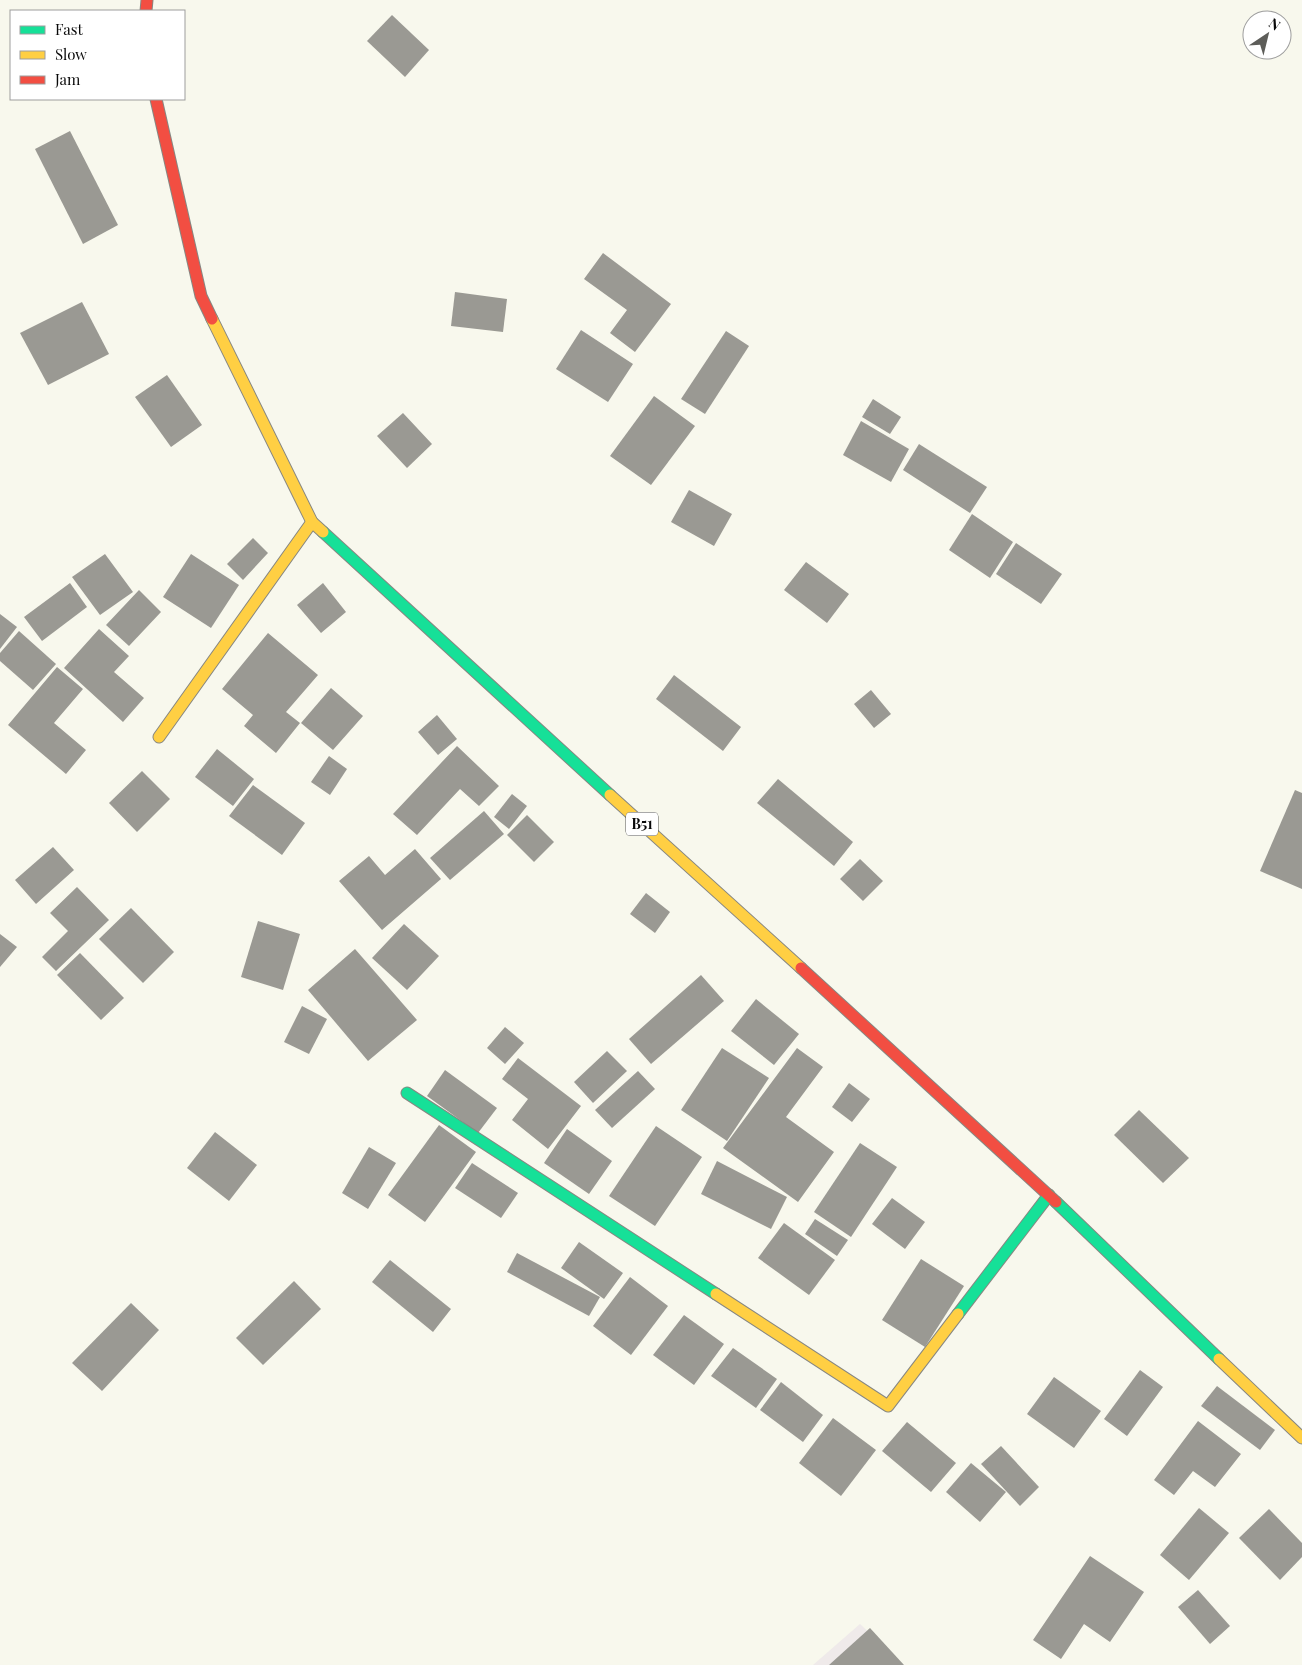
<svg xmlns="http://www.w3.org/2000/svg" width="1302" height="1665" font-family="'Playfair Display',serif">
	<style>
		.industrial { fill: #efeaea }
		.building { fill: #9a9993 }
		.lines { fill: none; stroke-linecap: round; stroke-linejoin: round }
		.fast-casing { stroke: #878782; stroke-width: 13 }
		.slow-casing { stroke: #878782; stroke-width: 13 }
		.jam-casing { stroke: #878782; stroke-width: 13 }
		.fast { stroke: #16e098; stroke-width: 11 }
		.slow { stroke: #ffcf43; stroke-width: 11 }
		.jam { stroke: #f24e42; stroke-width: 11 }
		.labels { text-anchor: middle; stroke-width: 5; stroke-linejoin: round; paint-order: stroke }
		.shield { fill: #fff; stroke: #535353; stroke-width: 1 }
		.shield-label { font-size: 14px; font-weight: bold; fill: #090909 }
	</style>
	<rect width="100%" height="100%" fill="#f8f8ed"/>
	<polygon class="industrial" points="860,1624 903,1665 813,1665"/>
	<g class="building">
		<polygon points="392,15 429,50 405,77 367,41"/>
		<polygon points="70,131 118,225 83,244 35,149"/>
		<polygon points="603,253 671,304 635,352 610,333 627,310 584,279"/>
		<polygon points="455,292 507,299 503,332 451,326"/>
		<polygon points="82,302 109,354 48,385 20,333"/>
		<polygon points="581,330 633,364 608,402 556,369"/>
		<polygon points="726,331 749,346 705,414 681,399"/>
		<polygon points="167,375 202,425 171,447 135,397"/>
		<polygon points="654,396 695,426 651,485 610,456"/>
		<polygon points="873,399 901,417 890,434 862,417"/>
		<polygon points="403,413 432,444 407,468 377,436"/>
		<polygon points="861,421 909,449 891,482 843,455"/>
		<polygon points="919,444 987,487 970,513 903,470"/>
		<polygon points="689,490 732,514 714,546 671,522"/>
		<polygon points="972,514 1013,542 990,578 949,550"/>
		<polygon points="253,538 268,553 243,580 227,564"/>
		<polygon points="1016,543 1062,574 1041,604 996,574"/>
		<polygon points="105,554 133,592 100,615 72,577"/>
		<polygon points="191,554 239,585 211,628 163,597"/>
		<polygon points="806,562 849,594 827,623 784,590"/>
		<polygon points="70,583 87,607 42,641 24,617"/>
		<polygon points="323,583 346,612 321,633 297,605"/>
		<polygon points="139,590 161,612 129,646 106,625"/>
		<polygon points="0,614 17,627 0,649"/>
		<polygon points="99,629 129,656 114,672 144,698 123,722 64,668"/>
		<polygon points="19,631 56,664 33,690 0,661 0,653"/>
		<polygon points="268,633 318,675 286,712 300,723 276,753 244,726 253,715 222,689"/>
		<polygon points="57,667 83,689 54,723 86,750 66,774 8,725"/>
		<polygon points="674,675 741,727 723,751 656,699"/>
		<polygon points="331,688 363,716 333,750 301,723"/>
		<polygon points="871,690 891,714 874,728 854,704"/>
		<polygon points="437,715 457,739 438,755 418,732"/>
		<polygon points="457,746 499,786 479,806 460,789 417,835 393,814"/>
		<polygon points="217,749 254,779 233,806 195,777"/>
		<polygon points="329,756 347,769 330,795 311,782"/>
		<polygon points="142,771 170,799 137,832 109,803"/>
		<polygon points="778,779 853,842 834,866 757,803"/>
		<polygon points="253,785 305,823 282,855 229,816"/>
		<polygon points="1295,790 1302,793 1302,889 1260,871"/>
		<polygon points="512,794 527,806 509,829 494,817"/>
		<polygon points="484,811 504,834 450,880 430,858"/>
		<polygon points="527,815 554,842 534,862 507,835"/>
		<polygon points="53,847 74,870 36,904 15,880"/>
		<polygon points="415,849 441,879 382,930 339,881 369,856 385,875"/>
		<polygon points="860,859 883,881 863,901 840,879"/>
		<polygon points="77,887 109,920 56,971 42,957 68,931 50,913"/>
		<polygon points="646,893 670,912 655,933 630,914"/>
		<polygon points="131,908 174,952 143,983 99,939"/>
		<polygon points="258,921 300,934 283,990 241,977"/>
		<polygon points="404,924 439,956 407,990 372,958"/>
		<polygon points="0,934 17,947 0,967"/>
		<polygon points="355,949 417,1020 368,1061 308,990"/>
		<polygon points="80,953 124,998 101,1020 57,975"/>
		<polygon points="701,975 724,1001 651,1064 629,1039"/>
		<polygon points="756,999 799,1034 774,1065 731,1031"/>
		<polygon points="302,1006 327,1019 309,1054 284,1042"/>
		<polygon points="505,1027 524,1043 505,1064 487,1048"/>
		<polygon points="722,1048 769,1078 727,1141 681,1110"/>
		<polygon points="797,1048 823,1067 786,1117 834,1152 798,1202 723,1148"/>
		<polygon points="607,1051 627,1071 593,1103 574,1082"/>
		<polygon points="518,1058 581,1106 548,1149 512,1120 528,1099 502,1079"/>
		<polygon points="445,1070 497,1108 478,1133 427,1096"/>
		<polygon points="638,1071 655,1089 612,1128 595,1110"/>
		<polygon points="849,1083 870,1099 852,1122 832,1107"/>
		<polygon points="1139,1110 1189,1158 1163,1183 1114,1135"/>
		<polygon points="439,1125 476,1152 425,1222 388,1195"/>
		<polygon points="656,1126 702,1157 655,1226 609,1196"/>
		<polygon points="567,1129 612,1161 589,1194 544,1163"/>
		<polygon points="215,1132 257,1165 229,1201 187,1168"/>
		<polygon points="860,1143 897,1167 851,1237 814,1212"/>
		<polygon points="369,1147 396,1163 368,1209 342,1193"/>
		<polygon points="717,1161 787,1197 771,1229 701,1194"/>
		<polygon points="472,1163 518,1193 501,1218 455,1188"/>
		<polygon points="892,1198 925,1222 905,1249 872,1224"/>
		<polygon points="815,1219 848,1240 837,1256 805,1234"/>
		<polygon points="784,1223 835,1260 809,1295 758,1258"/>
		<polygon points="579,1242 623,1273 604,1299 561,1268"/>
		<polygon points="517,1253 600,1297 589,1316 507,1272"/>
		<polygon points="921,1259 964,1286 925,1347 882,1320"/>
		<polygon points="390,1260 451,1309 433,1332 372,1282"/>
		<polygon points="630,1277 668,1306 631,1355 593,1326"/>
		<polygon points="294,1281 321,1309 263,1365 236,1338"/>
		<polygon points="131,1303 159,1330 102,1391 72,1363"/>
		<polygon points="684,1315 724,1344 694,1385 653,1355"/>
		<polygon points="733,1348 777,1379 756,1408 711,1376"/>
		<polygon points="1140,1370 1163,1387 1127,1436 1104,1419"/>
		<polygon points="1054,1377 1101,1411 1074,1448 1027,1414"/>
		<polygon points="781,1382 823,1415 803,1442 760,1410"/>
		<polygon points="1217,1386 1275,1430 1260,1450 1201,1406"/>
		<polygon points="833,1418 876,1450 841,1496 799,1463"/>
		<polygon points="1198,1421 1241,1454 1215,1487 1193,1471 1174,1495 1154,1480"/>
		<polygon points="907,1422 956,1463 931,1492 882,1451"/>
		<polygon points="1001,1446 1039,1487 1020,1506 981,1464"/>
		<polygon points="971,1463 1006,1492 980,1522 946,1492"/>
		<polygon points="1199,1508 1229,1533 1189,1580 1160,1555"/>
		<polygon points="1269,1509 1302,1543 1302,1557 1280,1580 1239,1538"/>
		<polygon points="1090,1556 1144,1592 1110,1642 1084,1624 1061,1659 1033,1640"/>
		<polygon points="1198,1590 1230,1626 1210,1644 1178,1607"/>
		<polygon points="870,1628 904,1665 829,1665"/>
	</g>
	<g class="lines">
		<g class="fast-casing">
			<g id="fast">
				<polyline points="323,532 610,795"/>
				<polyline points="407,1093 716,1294"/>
				<polyline points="1056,1202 1219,1359"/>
				<polyline points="958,1314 1049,1195"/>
			</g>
		</g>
		<g class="slow-casing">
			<g id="slow">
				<polyline points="212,319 312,522 323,532"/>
				<polyline points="159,737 312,522"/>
				<polyline points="610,795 801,968"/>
				<polyline points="716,1294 888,1406 958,1314"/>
				<polyline points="1219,1359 1302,1438"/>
			</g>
		</g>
		<g class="jam-casing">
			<g id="jam">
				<polyline points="146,11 147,0"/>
				<polyline points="156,99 201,296 212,319"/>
				<polyline points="801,968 1056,1202"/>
			</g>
		</g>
		<use href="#fast" class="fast"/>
		<use href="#slow" class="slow"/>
		<use href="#jam" class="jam"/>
	</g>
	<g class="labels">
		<rect class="shield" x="626" y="812.5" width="32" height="23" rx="4"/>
		<g class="shield-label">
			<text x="642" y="829">B51</text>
		</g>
	</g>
	<rect x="10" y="10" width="175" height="90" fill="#ffffff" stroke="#9d9d9d"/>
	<rect x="20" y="26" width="25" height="8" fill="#16e098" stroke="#9d9d9d"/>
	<text x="55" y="35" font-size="15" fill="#090909">Fast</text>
	<rect x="20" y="51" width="25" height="8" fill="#ffcf43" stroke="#9d9d9d"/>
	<text x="55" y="60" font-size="15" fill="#090909">Slow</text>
	<rect x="20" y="76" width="25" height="8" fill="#f24e42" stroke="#9d9d9d"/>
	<text x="55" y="85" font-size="15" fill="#090909">Jam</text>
	<g transform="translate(1267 35) rotate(35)"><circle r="24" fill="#ffffff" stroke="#9d9d9d"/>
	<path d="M0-4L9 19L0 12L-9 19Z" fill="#5d5d59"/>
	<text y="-8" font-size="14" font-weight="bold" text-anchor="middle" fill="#090909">N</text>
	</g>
</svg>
